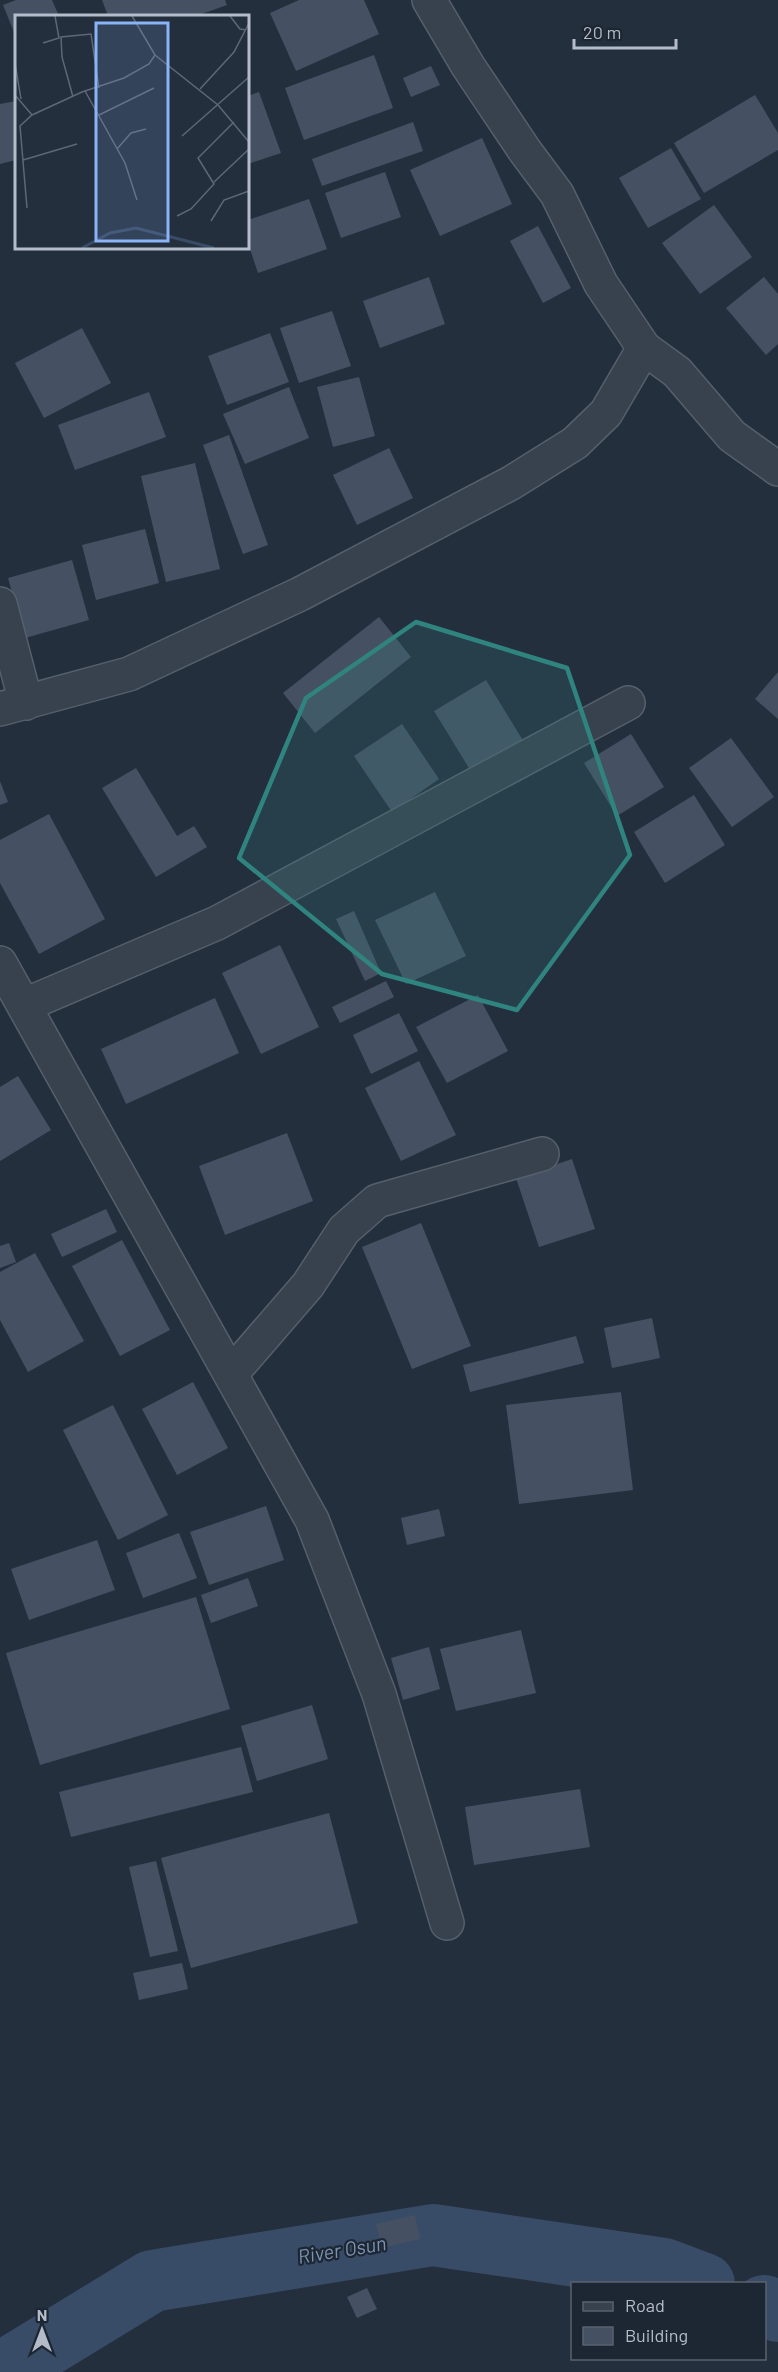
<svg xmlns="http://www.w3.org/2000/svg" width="778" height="2372" font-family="Barlow,sans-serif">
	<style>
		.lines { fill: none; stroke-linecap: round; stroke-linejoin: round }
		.river { stroke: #394c67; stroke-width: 62 }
		.building { fill: #455162 }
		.street-casing { stroke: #565f6c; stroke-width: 36 }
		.street { stroke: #38414e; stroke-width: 33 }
		.marked { fill: #308480; fill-opacity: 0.2; stroke: #308480; stroke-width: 4.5; stroke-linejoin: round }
		.labels { text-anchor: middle; stroke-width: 4.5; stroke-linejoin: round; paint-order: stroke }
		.water-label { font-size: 20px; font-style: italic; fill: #7c92b1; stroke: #1d2633 }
		.inset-river { fill: none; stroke: #394c67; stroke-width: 3 }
		.inset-road { fill: none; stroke: #5e6776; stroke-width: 1.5 }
		.view { fill: #8ab4f8; fill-opacity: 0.15; stroke: #8ab4f8; stroke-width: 3 }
		.inset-edge { fill: none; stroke: #b4bcc9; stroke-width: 3 }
	</style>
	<rect width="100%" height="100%" fill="#242f3e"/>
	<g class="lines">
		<g class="river">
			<polyline points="764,2306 778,2311"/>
			<polyline points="3,2372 152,2281 433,2235 664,2269 704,2284"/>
		</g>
	</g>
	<g class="building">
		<polygon points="16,0 52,0 59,16 16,16 16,37 3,5"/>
		<polygon points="102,0 225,0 227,5 196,16 108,16"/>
		<polygon points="299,0 364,0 379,34 296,71 270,13"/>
		<polygon points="374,55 393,108 304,140 285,88"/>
		<polygon points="431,66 440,85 411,97 403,78"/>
		<polygon points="259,92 281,153 248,164 248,96"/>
		<polygon points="755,95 778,133 778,150 704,193 674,143"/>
		<polygon points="16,101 16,160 0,164 0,104"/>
		<polygon points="413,122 423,151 322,186 312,159"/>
		<polygon points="482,138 512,204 440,236 410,170"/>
		<polygon points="671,148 701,199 648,228 619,178"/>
		<polygon points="385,172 401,217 341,238 325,193"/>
		<polygon points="309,199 327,249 258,273 248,243 248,220"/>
		<polygon points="714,205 752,257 700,294 662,243"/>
		<polygon points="538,226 571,288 543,303 510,241"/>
		<polygon points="429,277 445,324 380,348 363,301"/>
		<polygon points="764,277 778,294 778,344 766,355 726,308"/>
		<polygon points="332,311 351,366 299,383 280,328"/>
		<polygon points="82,328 111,383 44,418 15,363"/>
		<polygon points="270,333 289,382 227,405 208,356"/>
		<polygon points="359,377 375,436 333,447 317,387"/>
		<polygon points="289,387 309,438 245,464 223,414"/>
		<polygon points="149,392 166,437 75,470 58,425"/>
		<polygon points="229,435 268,545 243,554 203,445"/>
		<polygon points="389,448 413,498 357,525 333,475"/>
		<polygon points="195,463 220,569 166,582 141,476"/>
		<polygon points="145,529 159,583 96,600 82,545"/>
		<polygon points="72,560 89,620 25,638 8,578"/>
		<polygon points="379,617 411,657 315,733 283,693"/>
		<polygon points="778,672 778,719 755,699"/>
		<polygon points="486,680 524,742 472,773 434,711"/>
		<polygon points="402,724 439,779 392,812 354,756"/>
		<polygon points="631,734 664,787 617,816 584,763"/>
		<polygon points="731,738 774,797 732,827 689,768"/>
		<polygon points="136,768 177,836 194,826 207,847 156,877 102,788"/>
		<polygon points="0,781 8,802 0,805"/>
		<polygon points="694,795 725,845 665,883 634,832"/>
		<polygon points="49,814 105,919 39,954 0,883 0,840"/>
		<polygon points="435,892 466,956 406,984 375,920"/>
		<polygon points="354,911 381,973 365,981 336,919"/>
		<polygon points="280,945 319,1027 261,1054 222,973"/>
		<polygon points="386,981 394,997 340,1023 332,1007"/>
		<polygon points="478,995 508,1051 447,1083 416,1027"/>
		<polygon points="215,998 239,1053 126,1104 101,1049"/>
		<polygon points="399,1013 418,1051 371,1074 353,1035"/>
		<polygon points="419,1061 456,1135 401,1161 365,1088"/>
		<polygon points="18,1076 51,1130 0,1161 0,1087"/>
		<polygon points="287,1133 313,1201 225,1235 199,1166"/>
		<polygon points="572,1159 595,1229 539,1247 516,1178"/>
		<polygon points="106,1209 117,1232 62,1257 51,1234"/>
		<polygon points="421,1223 471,1346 412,1369 362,1247"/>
		<polygon points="122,1240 170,1330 120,1356 72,1266"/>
		<polygon points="9,1243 16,1262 0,1268 0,1246"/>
		<polygon points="35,1253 84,1341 28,1372 0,1320 0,1272"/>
		<polygon points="652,1318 660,1358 612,1368 604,1328"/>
		<polygon points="576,1336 584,1363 470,1392 463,1365"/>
		<polygon points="193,1382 228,1448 177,1475 142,1409"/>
		<polygon points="621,1392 633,1490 519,1504 506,1405"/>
		<polygon points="113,1405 168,1515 118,1540 63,1430"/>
		<polygon points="266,1506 284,1560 209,1585 190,1532"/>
		<polygon points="439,1509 445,1536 407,1545 401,1518"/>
		<polygon points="179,1533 197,1578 143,1598 126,1553"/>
		<polygon points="97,1540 115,1590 29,1620 11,1569"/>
		<polygon points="248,1578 258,1606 211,1623 201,1595"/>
		<polygon points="196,1597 230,1709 40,1765 6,1653"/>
		<polygon points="521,1630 536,1693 456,1711 440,1649"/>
		<polygon points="429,1647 440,1689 403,1700 391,1658"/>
		<polygon points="312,1705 328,1759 257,1781 241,1726"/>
		<polygon points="241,1747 253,1792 71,1837 59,1792"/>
		<polygon points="580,1789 590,1847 474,1865 465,1807"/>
		<polygon points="329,1813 358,1923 191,1968 161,1858"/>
		<polygon points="156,1861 178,1951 150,1957 129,1867"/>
		<polygon points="182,1963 188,1989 139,2000 133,1973"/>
		<polygon points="415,2215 420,2239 382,2248 376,2224"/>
		<polygon points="367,2288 377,2309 357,2318 347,2297"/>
	</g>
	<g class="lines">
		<g class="street-casing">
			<g id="street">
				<polyline points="429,0 468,66 525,151 557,194 601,284 644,348 677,372 732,436 778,469"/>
				<polyline points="0,604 26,703"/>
				<polyline points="0,709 129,674 300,594 511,483 575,443 606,413 644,348"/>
				<polyline points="0,963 312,1520 379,1694 447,1923"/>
				<polyline points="25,1005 217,923 628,703"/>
				<polyline points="231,1374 308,1285 344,1230 377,1201 542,1154"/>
			</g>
		</g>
		<use href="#street" class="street"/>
	</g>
	<path class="marked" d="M 416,622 L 567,668 L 630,855 L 517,1010 L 382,974 L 239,858 L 306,698 Z"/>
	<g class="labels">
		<g class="water-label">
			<text transform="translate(342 2250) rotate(-9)" y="7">River Osun</text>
		</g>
	</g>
	<g transform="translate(15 15)">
		<rect width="234" height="234" fill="#242f3e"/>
		<path class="inset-river" d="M 67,233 L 95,218 L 121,213 L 199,233"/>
		<path class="inset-road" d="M 117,1 L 140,40 L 203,90 L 234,127M 215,1 L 225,14 L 231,15M 28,28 L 44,23 L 40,1M 0,48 L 6,84M 185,74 L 219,37 L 234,8M 70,76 L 110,148 L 122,185M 0,80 L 17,100M 58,82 L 47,42 L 46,22 L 76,19 L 84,73M 84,100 L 139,73M 167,121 L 234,62M 102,134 L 116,118 L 131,114M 8,145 L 62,129M 199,167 L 234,134M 12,193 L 5,111 L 17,100 L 67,77 L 109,63 L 134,49 L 140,40M 162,201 L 176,194 L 199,169 L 183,143 L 219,107M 196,206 L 209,185 L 234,176"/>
		<path class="view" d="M 81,8 L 153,8 L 153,226 L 81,226 Z"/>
		<rect width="234" height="234" class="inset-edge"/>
	</g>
	<rect x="571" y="2282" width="195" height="78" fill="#1d2633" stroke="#59626f" stroke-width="1.5"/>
	<rect x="583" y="2302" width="30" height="9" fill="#38414e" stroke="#59626f" stroke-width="1.5"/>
	<text x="625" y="2312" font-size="18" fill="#b4bcc9">Road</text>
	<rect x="583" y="2327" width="30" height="18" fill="#455162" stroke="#59626f" stroke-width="1.5"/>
	<text x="625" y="2342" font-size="18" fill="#b4bcc9">Building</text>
	<g transform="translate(42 2330)" stroke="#1d2633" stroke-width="4.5" paint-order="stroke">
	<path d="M0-4.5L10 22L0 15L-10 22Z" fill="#b4bcc9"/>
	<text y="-9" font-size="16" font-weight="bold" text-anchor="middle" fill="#b4bcc9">N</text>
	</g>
	<path d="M574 39v9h102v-9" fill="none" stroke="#b4bcc9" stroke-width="3"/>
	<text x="583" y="39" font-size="18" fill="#b4bcc9" stroke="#1d2633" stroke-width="4.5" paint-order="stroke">20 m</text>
</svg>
